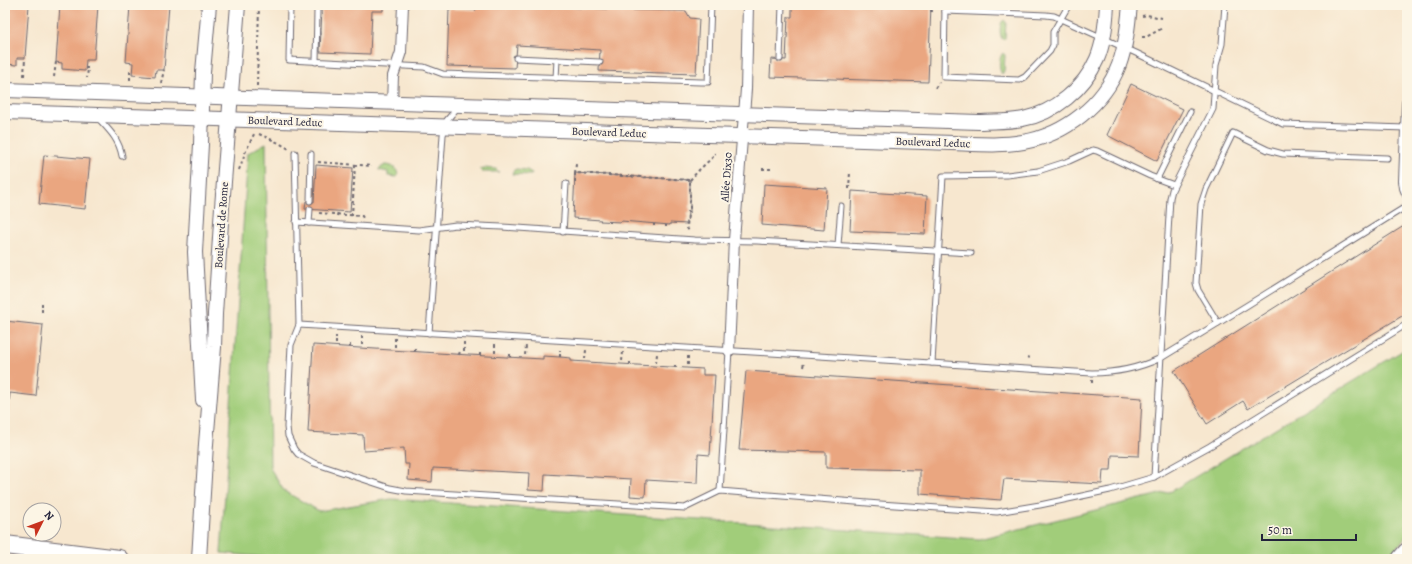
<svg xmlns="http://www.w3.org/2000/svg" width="1412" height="564" font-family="Alegreya,serif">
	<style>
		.green { fill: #a1cd7a; stroke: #62785a }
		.building { fill: #eaa680 }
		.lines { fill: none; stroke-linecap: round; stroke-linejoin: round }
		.lane-casing { stroke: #6d676f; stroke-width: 7 }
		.street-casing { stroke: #6d676f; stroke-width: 12 }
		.secondary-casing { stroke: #6d676f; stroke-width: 16 }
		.highway-casing { stroke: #6d676f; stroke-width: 20 }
		.path { stroke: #6d676f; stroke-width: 2; stroke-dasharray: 3 3; stroke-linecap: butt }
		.lane { stroke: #fff; stroke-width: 5 }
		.street { stroke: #fff; stroke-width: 10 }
		.secondary { stroke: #fff; stroke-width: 14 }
		.highway { stroke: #fff; stroke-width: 18 }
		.labels { text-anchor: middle; stroke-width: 4; stroke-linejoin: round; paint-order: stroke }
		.street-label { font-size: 11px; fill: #22223b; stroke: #fcf5e5 }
	</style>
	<rect width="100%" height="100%" fill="#fcf5e5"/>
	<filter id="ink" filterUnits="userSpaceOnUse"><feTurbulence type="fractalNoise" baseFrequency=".025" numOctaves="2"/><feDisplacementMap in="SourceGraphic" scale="8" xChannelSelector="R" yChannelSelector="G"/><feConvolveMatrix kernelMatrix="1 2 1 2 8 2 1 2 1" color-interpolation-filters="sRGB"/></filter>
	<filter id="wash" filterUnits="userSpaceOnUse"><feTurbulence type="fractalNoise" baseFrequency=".012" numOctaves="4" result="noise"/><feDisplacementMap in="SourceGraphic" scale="16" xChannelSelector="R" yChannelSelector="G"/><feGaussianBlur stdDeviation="0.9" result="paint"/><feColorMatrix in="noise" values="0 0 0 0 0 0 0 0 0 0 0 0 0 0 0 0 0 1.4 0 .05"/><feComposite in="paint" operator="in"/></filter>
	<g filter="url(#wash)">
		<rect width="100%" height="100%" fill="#f7e7cf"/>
		<g class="green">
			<path d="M 1004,20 L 1006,22 L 1005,38 L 1003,40 C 999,36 999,23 1004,20 Z"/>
			<path d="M 1003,53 L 1005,55 L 1004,71 L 1002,74 C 998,69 999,57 1003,53 Z"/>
			<polygon points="266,143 270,468 284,491 319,511 391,499 979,539 1172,491 1407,348 1407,534 1403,541 1386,559 284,559 221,553 248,153"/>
			<path d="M 385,165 C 392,165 397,168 398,175 L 397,177 L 388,176 L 388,172 L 379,170 L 379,169 Z"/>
			<polygon points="483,168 496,169 499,172 482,172 480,170"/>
			<polygon points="516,169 527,170 532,173 531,175 512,174 513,171"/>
		</g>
		<g id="blocks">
			<g class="building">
				<polygon points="5,5 29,5 25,58 17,58 17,65 5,64"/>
				<polygon points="60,5 98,5 94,60 86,60 85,71 62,69 62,63 56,62"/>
				<polygon points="130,5 169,5 164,70 156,70 155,77 132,75 133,63 126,62"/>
				<polygon points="311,5 383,5 383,11 372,11 370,54 320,52 322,9 311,7"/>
				<polygon points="476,5 516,5 629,10 686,11 690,18 699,19 696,74 599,71 600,50 517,45 515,68 447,66 449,9 476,10"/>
				<polygon points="800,5 931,5 928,82 770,77 771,59 786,60 788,17 792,17 792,6 800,6"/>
				<polygon points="1131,84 1183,109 1157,161 1107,135"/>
				<polygon points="44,155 90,159 85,209 39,204"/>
				<polygon points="316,165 353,168 350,212 305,209 306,201 314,202"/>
				<polygon points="575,173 690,180 690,212 688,212 687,224 670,223 670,225 621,221 621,222 600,221 601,220 573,218"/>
				<polygon points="764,184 827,188 824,230 762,225"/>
				<polygon points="852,191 927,196 925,234 850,231"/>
				<polygon points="1407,224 1407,313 1248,409 1243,401 1207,424 1174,371"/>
				<polygon points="5,321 43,325 36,396 10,393 6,437 5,437"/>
				<polygon points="313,345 469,355 543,359 543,356 560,357 571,358 571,361 703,369 703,375 715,375 710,455 698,454 697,483 646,480 645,497 630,496 631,479 545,474 544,491 528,490 529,473 433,468 432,482 408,480 409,464 405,464 404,448 364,451 363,435 308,432"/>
				<polygon points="746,371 1142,398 1139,456 1112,455 1111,470 1103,470 1102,484 1004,479 1001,500 920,494 920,470 826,468 826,452 739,450"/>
			</g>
		</g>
	</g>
	<g filter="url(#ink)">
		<use href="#blocks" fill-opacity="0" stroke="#6d676f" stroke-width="1"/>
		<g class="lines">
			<g class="lane-casing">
				<g id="lane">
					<polyline points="290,5 289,60 424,67 443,74 701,82 708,82 711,5"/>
					<polyline points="945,5 944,77 1019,80 1025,77 1050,51 1053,45 1053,32 1067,8 1067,5"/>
					<polyline points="945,11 1046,15 1054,16 1136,53 1283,124 1406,128"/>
					<polyline points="516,58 600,62"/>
					<polyline points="780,59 782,5"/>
					<polyline points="316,62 317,11"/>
					<polyline points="556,78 557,60"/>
					<path d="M 98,118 C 109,130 119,139 122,156"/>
					<polyline points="295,153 299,325 291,345 287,427 288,436 294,449 298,454 314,463 390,488 406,491 685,508 720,491 880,504 997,512 1040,505 1110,490 1154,477 1210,446 1407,324"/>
					<polyline points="1157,179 1190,112"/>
					<polyline points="310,201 311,154"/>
					<polyline points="296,222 419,230 456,225 502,227 695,240 757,241 971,253"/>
					<polyline points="309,223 310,209"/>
					<polyline points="563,232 566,184"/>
					<polyline points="838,245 841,206"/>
					<polyline points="1218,323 1198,290 1196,283 1201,204 1206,189 1233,133 1268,150 1283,154 1387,158"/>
					<path d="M 299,325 L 771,353 L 1092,373 C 1116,373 1139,368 1161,358 L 1246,306 L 1407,206"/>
					<polyline points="429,333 443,135 447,120 458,107"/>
					<polyline points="932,363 943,176 1007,175 1038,171 1069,161 1093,150 1097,151 1150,176 1174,185"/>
					<polyline points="1154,477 1170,198 1172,190 1213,109 1216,65 1222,44 1225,5"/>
					<polyline points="720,491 729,351"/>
				</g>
			</g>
			<g class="street-casing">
				<g id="street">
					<polyline points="392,103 393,76 401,52 403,5"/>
					<polyline points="1407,103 1404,181 1405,188 1407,193"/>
					<polyline points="729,351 734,240 746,89 748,5"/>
				</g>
			</g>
			<g class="secondary-casing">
				<g id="secondary">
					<path d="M 5,90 L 979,122 C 994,121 1008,122 1023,119 C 1054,113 1084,89 1097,59 C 1104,43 1106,23 1107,5"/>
					<path d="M 5,112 L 953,143 C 977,144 1000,146 1023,142 C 1065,135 1104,104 1119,65 C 1126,46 1128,25 1130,5"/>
					<polyline points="203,400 195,252 201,144 203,72 209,5"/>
					<polyline points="199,559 206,444 214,347 215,314 222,207 238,5"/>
				</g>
			</g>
			<g class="highway-casing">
				<g id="highway">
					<polyline points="5,545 119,559"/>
					<polyline points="1401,559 1407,552"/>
				</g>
			</g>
			<g class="path">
				<polyline points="930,11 936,11"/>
				<polyline points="1142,16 1147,15 1162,18"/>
				<polyline points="1142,37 1146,37 1161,29"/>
				<polyline points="85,68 88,68 87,78"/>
				<polyline points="24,76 25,58"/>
				<polyline points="54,77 56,62"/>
				<polyline points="130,80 130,72 133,72"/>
				<polyline points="161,83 164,70"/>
				<polyline points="257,86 259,5"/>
				<polyline points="935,88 939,82"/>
				<polyline points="259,134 279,143 289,149"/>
				<polyline points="318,162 372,166"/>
				<polyline points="762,169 771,169"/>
				<polyline points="239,170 245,153 255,132"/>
				<polyline points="575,173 576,164"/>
				<polyline points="690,180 699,170 714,156 715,153"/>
				<polyline points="575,182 575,173 690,180 690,212 688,212 687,228 689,231"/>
				<polyline points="849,189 850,172"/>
				<polyline points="319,213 362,216 363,218"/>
				<polyline points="337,216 338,211"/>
				<polyline points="352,216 355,165"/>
				<polyline points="610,222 610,223"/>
				<polyline points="654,226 654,224"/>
				<polyline points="666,227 666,225"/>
				<polyline points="7,308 8,299"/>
				<polyline points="42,312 42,302"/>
				<polyline points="336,344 336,336"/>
				<polyline points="362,345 362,336"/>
				<polyline points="350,347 350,344"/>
				<polyline points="395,347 395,338"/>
				<polyline points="415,351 415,348"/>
				<polyline points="464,351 464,342"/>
				<polyline points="495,353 495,344"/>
				<polyline points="459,355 460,351"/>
				<polyline points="525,355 526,346"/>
				<polyline points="480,356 480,352"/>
				<polyline points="510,357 510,354"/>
				<polyline points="560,357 560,350"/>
				<polyline points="1027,357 1031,358"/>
				<polyline points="585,359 586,350"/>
				<polyline points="622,361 623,352"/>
				<polyline points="656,363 657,354"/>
				<polyline points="630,365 630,361"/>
				<polyline points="688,365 688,356"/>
				<polyline points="803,367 804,362"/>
				<polyline points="675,368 675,364"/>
				<polyline points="1092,380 1092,386"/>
			</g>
			<use href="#lane" class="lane"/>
			<use href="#street" class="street"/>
			<use href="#secondary" class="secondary"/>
			<use href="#highway" class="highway"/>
		</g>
	</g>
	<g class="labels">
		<g class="street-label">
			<text transform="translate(285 121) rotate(2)" y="4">Boulevard Leduc</text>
			<text transform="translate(609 132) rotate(2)" y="4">Boulevard Leduc</text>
			<text transform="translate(933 142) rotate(2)" y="4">Boulevard Leduc</text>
			<text transform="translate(726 177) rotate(-86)" y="4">Allée Dix30</text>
			<text transform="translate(221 225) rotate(-86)" y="4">Boulevard de Rome</text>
		</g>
	</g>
	<rect width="1412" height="564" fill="none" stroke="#fcf5e5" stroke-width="20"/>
	<g transform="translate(42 522) rotate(48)"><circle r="19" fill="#fcf5e5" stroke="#a5a1a1"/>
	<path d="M0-3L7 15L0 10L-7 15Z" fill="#c8321e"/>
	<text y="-6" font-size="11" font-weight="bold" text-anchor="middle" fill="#22223b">N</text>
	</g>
	<path d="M1262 534v6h94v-6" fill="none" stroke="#22223b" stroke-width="2"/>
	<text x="1268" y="534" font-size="12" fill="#22223b" stroke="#fcf5e5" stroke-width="3" paint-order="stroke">50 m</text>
</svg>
